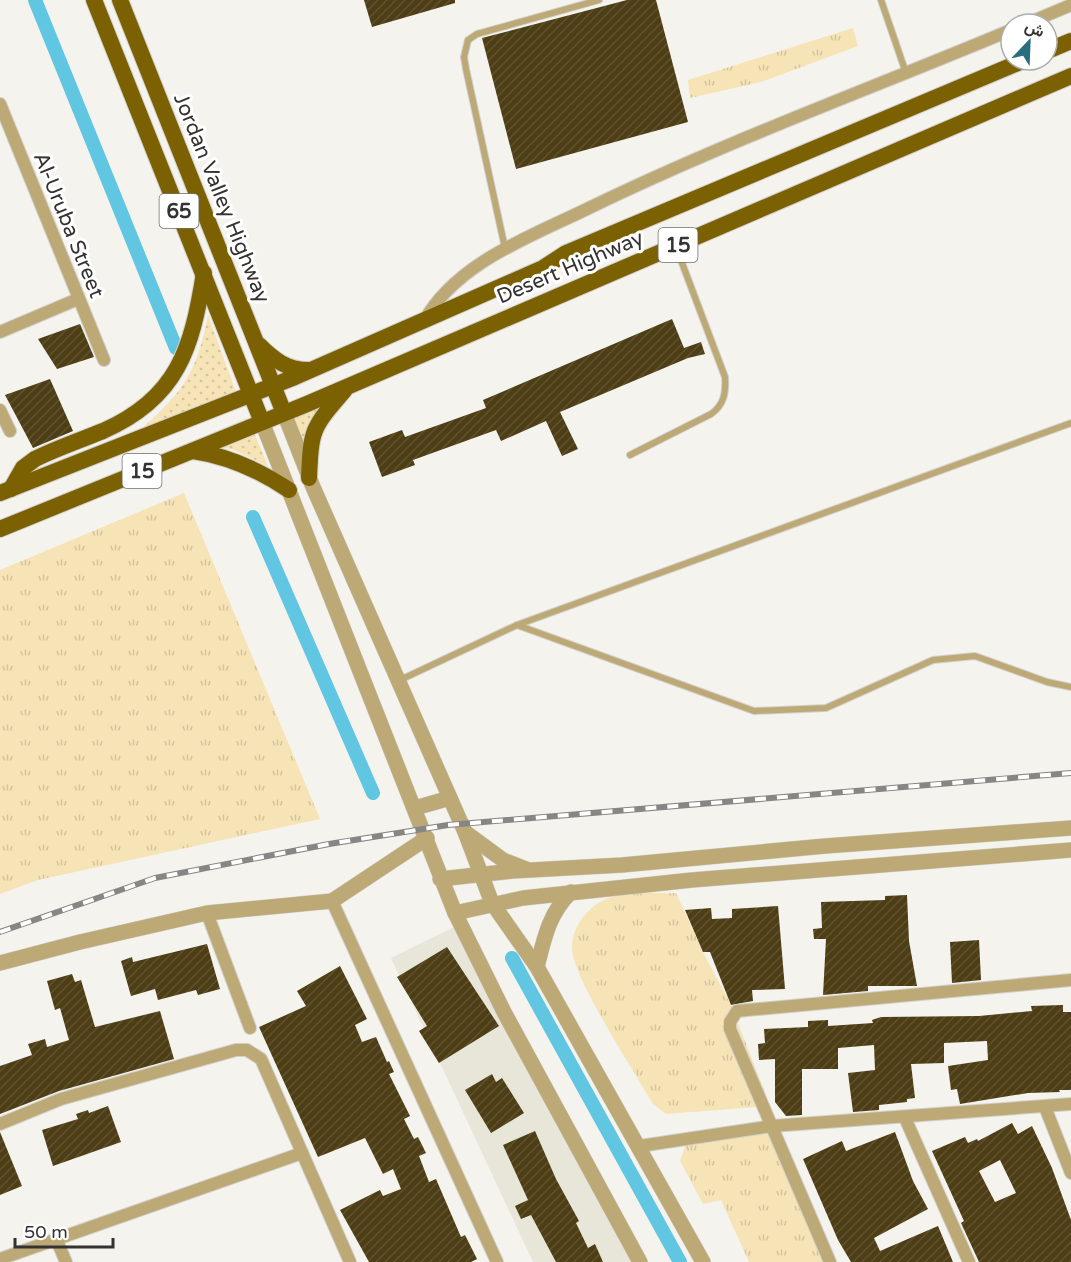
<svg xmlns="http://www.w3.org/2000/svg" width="1071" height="1262" font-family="'Varela Round',Vazirmatn,sans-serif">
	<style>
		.built { fill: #e8e5d9 }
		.park { fill: url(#park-tufts) }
		.garden { fill: url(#garden-dots) }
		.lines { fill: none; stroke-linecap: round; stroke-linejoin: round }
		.canal { stroke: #61c6e1; stroke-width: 14 }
		.building { fill: url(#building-hatch); fill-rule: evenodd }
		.service-casing { stroke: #d2d0cc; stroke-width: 8 }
		.minor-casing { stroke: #d2d0cc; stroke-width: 14 }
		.tertiary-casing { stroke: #d2d0cc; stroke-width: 16 }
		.trunk-casing { stroke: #d2d0cc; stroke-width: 18 }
		.service { stroke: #bda976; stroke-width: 6 }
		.minor { stroke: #bda976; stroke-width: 12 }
		.tertiary { stroke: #bda976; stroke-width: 15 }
		.trunk { stroke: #7c6102; stroke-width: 16 }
		.rail-casing { stroke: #878683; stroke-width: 6 }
		.rail { stroke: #fff; stroke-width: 4; stroke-dasharray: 11; stroke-linecap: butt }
		.labels { text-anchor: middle; stroke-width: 6; stroke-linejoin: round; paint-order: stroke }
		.shield { fill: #fff; stroke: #717070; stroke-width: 1.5 }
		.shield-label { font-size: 20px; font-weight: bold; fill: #343332 }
		.street-label { font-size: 21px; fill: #343332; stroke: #fff }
	</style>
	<defs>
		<pattern id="park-tufts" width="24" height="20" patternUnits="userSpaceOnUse" patternTransform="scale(1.5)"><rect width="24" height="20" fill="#f6e4b6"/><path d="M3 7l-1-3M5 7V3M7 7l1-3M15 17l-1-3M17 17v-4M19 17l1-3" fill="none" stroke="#d4c49d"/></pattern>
		<pattern id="garden-dots" width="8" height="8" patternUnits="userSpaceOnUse" patternTransform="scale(1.5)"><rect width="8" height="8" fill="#f6e4b6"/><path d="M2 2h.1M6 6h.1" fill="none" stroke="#d4c49d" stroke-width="1.8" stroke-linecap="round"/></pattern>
		<pattern id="building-hatch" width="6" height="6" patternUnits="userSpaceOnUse" patternTransform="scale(1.5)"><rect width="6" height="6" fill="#4d3e15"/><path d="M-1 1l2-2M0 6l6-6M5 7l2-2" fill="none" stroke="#5f522f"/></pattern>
	</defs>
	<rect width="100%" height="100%" fill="#f5f3ee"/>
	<polygon class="built" points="464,922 646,1262 533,1262 391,958"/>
	<g class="park">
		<polygon points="853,28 858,46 761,82 690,98 688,80"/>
		<polygon points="184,493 320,819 38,880 0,894 0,570"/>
		<path d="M 676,893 L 703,952 L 731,1005 L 766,1095 L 757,1107 L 666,1114 L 653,1104 C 636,1074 572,977 572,948 C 572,925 590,903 612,897 C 631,891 656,894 676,893 Z"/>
		<polygon points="768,1133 828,1262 749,1262 721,1200 703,1204 680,1161 686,1144"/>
	</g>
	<g class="garden">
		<path d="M 208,315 L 236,392 L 139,431 C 183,393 197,372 208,315 Z"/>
		<polygon points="322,405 307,428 305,451 291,417"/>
		<polygon points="253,430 268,466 234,450 216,446"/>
	</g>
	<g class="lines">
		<g class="canal">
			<polyline points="35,0 176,348"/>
			<polyline points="253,517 373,793"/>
			<polyline points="512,958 680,1262"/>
		</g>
	</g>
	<g class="building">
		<polygon points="364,0 455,0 455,3 372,27"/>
		<polygon points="627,0 656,0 688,122 516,169 482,38"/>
		<polygon points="672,319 684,348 701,342 705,354 688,358 560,412 578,449 562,456 546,421 501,441 496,430 413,460 415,465 382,477 369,442 402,430 405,437 486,408 483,400"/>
		<polygon points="80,324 94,357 57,369 38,339"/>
		<polygon points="50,379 73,431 33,448 5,395"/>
		<polygon points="907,895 909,941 917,986 868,986 868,991 823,995 826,939 814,939 813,929 822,928 821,902 885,900 885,896"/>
		<polygon points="778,906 785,989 752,990 753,1001 731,1005 710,952 703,952 685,910 711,908 712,919 732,918 732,909"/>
		<polygon points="979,940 981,980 952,983 950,942"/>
		<polygon points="207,944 220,989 198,995 196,990 158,1000 155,989 131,996 121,961 132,957 133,962"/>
		<polygon points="447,947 499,1026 439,1063 419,1031 427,1026 397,977"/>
		<polygon points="340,966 367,1019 355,1025 362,1042 376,1037 387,1062 389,1061 394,1072 389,1074 410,1116 404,1119 414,1139 418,1137 426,1153 419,1156 429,1182 436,1179 461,1237 465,1235 477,1259 471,1262 369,1262 340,1210 380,1190 383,1196 401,1189 393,1169 383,1174 365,1138 318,1157 259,1027 306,1006 297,991"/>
		<polygon points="72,974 75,982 81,980 95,1027 160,1011 174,1059 59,1091 0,1114 0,1066 32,1055 28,1044 45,1039 47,1047 69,1040 60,1008 55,1010 47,981"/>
		<polygon points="1063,1005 1063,1012 1071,1012 1071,1090 1059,1090 1060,1092 1028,1093 960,1104 957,1089 951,1090 948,1066 988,1060 987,1041 944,1043 944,1063 911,1064 915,1098 907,1099 907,1102 879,1105 879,1110 853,1112 848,1073 875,1070 874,1045 838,1048 838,1069 802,1069 802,1115 786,1116 775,1102 775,1059 759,1060 758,1044 765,1043 764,1029 808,1027 808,1021 828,1020 828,1026 873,1023 872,1020 881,1017 979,1016 1032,1011 1031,1006"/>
		<polygon points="492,1074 496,1082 502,1078 524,1113 491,1133 465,1090"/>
		<polygon points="108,1106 121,1142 53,1166 42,1130 78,1119 76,1114 88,1110 89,1113"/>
		<path d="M 1012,1123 L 1018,1134 L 1032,1126 L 1052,1168 L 1071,1220 L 1071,1262 L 979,1262 L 961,1223 L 964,1221 L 932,1151 L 965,1137 L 968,1143 L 977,1139 L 978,1141 ZM 1000,1160 L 1016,1193 L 995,1202 L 979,1171 Z"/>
		<polygon points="535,1131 556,1179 579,1221 576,1223 588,1248 595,1244 603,1262 556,1262 531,1215 521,1219 515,1206 528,1200 503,1145"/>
		<polygon points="0,1132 22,1186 0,1195"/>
		<polygon points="895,1132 913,1181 928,1209 874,1238 880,1251 938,1226 953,1262 851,1262 838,1240 803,1159 842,1141 846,1151"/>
	</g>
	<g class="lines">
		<g class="service-casing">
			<g id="service">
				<polyline points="881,0 906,73"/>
				<polyline points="505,248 466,69 464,57 468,40 477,34 599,0"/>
				<path d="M 630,455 L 711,414 C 724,405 726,393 725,377 L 676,247"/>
				<polyline points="517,625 754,711 826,708 933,660 975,656 1047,682 1071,687"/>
				<polyline points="400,680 517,625 1071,423"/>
			</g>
		</g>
		<g class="minor-casing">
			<g id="minor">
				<polyline points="1026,24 1071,5"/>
				<polyline points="0,104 104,360"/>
				<path d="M 424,321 C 457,262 532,236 589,208 C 727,141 870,89 1011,30"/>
				<polyline points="0,332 78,299"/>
				<polyline points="0,410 10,431"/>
				<polyline points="332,901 497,1262"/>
				<polyline points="207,913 250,1028"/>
				<polyline points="1045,1107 1071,1173"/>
				<polyline points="905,1118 969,1262"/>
				<polyline points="0,1124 61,1099 236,1050 247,1050 261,1059 350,1262"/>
				<polyline points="640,1146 772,1126 1071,1104"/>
				<polyline points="57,1241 66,1262"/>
				<polyline points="0,1259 302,1153"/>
				<polyline points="830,1262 730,1029 730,1022 737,1011 1071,980"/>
			</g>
		</g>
		<g class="tertiary-casing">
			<g id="tertiary">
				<polyline points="284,413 313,487 465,832 492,903 537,967 703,1262"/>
				<polyline points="262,422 455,913 504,1012 640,1262"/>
				<polyline points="415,808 450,798"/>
				<polyline points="465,832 503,860 526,869"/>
				<polyline points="440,879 513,871 622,865 825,846 1071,828"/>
				<polyline points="455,913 523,898 692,880 1071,850"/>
				<polyline points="0,963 80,942 207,913 332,901 427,838"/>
				<path d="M 537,967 C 544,939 549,913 571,892"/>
			</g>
		</g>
		<g class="trunk-casing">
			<g id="trunk">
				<polyline points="94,0 262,422"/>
				<polyline points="120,0 284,413"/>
				<polyline points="1047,51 1071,41"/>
				<path d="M 259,345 C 274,360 287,370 309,370"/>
				<path d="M 193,451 C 228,456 259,470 289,490"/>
				<path d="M 309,478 C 311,429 312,428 344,391"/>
				<path d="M 11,489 L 23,468 L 35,459 C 57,448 81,440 103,431 C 178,398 192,348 204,273"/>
				<polyline points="0,493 295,377 543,268 566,253 1025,60"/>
				<polyline points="0,529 307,404 1071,76"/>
			</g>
		</g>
		<use href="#service" class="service"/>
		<use href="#minor" class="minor"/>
		<use href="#tertiary" class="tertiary"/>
		<use href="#trunk" class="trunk"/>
		<g class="rail-casing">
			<polyline id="rail" points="0,932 155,878 329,844 448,825 1071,773"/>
		</g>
		<use href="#rail" class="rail"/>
	</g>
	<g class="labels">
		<g class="shield">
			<rect x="159.5" y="194" width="39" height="34" rx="4.5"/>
			<rect x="658.5" y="228" width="39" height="34" rx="4.5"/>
			<rect x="122.5" y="454" width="39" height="34" rx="4.5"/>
		</g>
		<g class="shield-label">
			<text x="179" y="218">65</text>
			<text x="678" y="252">15</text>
			<text x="142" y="478">15</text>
		</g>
		<g class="street-label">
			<text transform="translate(222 198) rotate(68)" y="7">Jordan Valley Highway</text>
			<text transform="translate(69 225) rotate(68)" y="7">Al-Uruba Street</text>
			<text transform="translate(570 267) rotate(-23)" y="7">Desert Highway</text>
		</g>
	</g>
	<g transform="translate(1029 42) rotate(23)"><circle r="28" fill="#ffffff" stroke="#aeadad" stroke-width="1.5"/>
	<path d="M0-4.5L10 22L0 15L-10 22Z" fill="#296d7e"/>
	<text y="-9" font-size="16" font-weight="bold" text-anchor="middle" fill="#343332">ش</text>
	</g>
	<path d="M15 1238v9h98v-9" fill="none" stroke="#343332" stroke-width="3"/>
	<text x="24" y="1238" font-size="18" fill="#343332" stroke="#ffffff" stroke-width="4.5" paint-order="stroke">50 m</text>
</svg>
